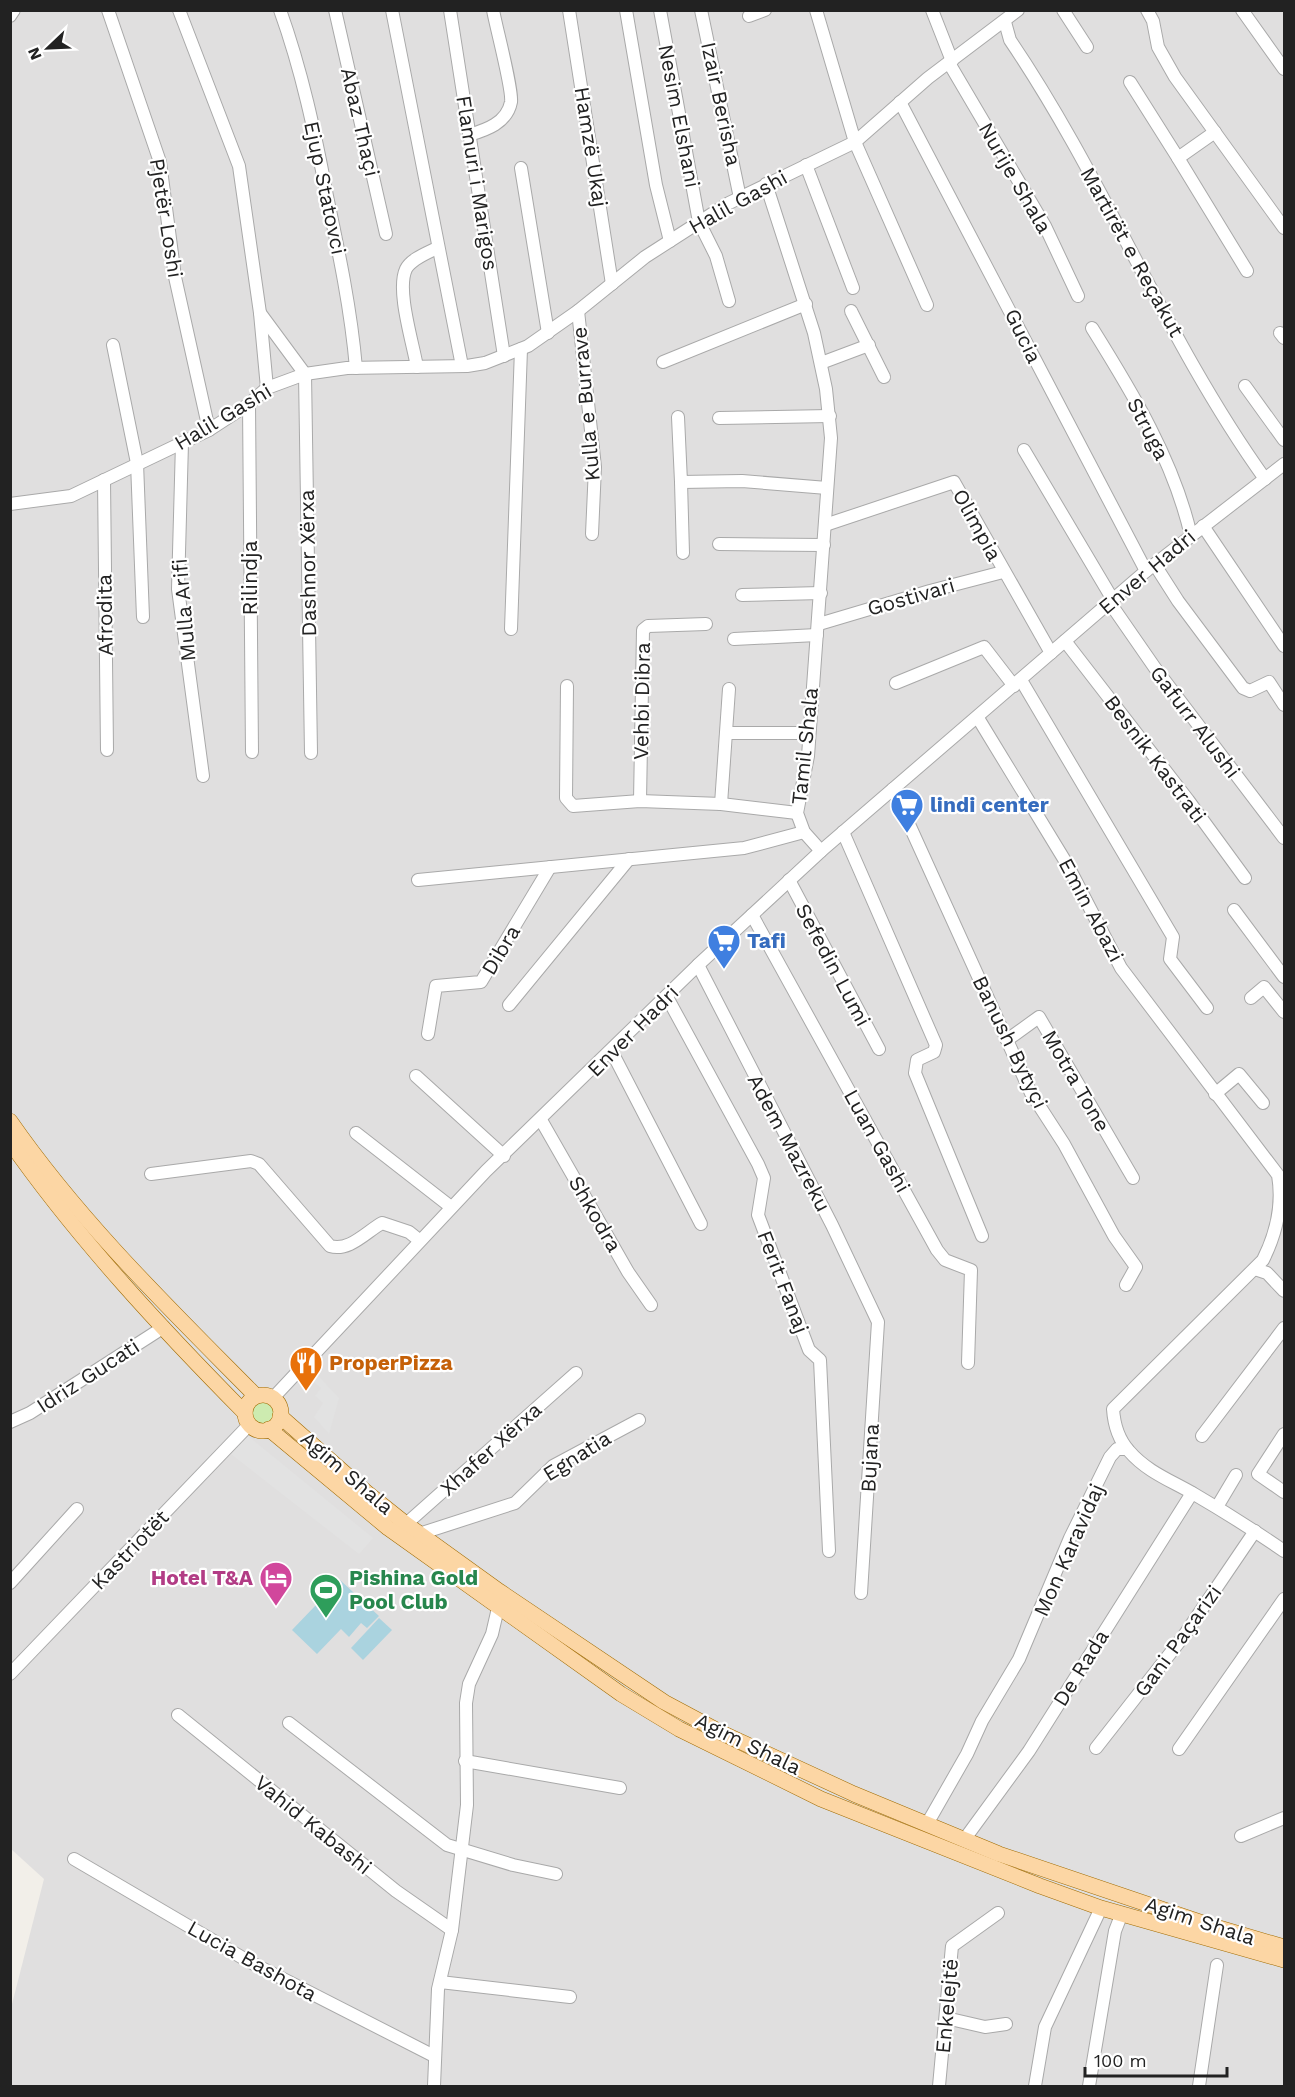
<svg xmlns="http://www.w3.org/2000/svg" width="1295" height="2097" font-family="'Work Sans',sans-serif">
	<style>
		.residential { fill: #e0dfdf }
		.grass { fill: #cdebb0 }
		.parking { fill: #e2e2e2 }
		.water { fill: #aad3df }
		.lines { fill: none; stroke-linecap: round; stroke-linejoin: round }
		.minor-casing { stroke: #a9a9a9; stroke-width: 14 }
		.major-casing { stroke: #a06b00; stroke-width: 16 }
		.minor { stroke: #fff; stroke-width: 12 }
		.major { stroke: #fcd6a4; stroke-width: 15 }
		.labels { text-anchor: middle; stroke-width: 4.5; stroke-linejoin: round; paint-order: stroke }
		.street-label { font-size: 21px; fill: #222; stroke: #fff }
		.shop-label { font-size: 21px; font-weight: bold; fill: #366cbe; stroke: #fff; text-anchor: start }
		.food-label { font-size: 21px; font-weight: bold; fill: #c56008; stroke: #fff; text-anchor: start }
		.hotel-label { font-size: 21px; font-weight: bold; fill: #b23c85; stroke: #fff; text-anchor: end }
		.leisure-label { font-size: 21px; font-weight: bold; fill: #27864d; stroke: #fff; text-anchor: start }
	</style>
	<rect width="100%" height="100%" fill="#f2efe9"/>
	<polygon class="residential" points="11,11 1284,11 1284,2086 11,2086 11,2008 44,1879 11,1849"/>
	<circle class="grass" cx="262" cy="1413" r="13"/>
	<g class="parking">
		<polygon points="312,1369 339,1398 329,1434 314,1417 323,1403 315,1396 321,1388 306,1376"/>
		<polygon points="248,1436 373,1538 359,1554 231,1454"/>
	</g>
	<g class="water">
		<polygon points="340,1580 379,1616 367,1628 361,1623 349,1637 341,1629 317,1654 292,1630"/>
		<polygon points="379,1618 392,1630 363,1660 351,1648"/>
	</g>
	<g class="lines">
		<g class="minor-casing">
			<g id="minor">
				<polyline points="108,10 160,162 175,277 209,430"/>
				<polyline points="179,10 239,166 260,313 267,388"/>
				<path d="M 280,10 C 302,71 315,133 327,196 C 339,253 351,310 356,368"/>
				<polyline points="335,10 386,234"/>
				<polyline points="392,10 462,366"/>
				<polyline points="450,10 504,356"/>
				<polyline points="569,10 612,284"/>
				<polyline points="626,10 656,185 670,241"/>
				<polyline points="660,10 699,222 716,256 729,301"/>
				<polyline points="701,10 740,198"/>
				<polyline points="816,10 855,142 927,305"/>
				<polyline points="932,10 952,61"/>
				<polyline points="1063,10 1087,47"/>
				<polyline points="1147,10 1153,21 1158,47 1175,77 1284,228"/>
				<polyline points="1242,10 1284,69"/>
				<polyline points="10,16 14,10"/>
				<polyline points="749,16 765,10"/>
				<path d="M 1005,22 L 1010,40 C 1105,180 1166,341 1265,479"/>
				<polyline points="949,63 1045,226 1078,296"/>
				<polyline points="1130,82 1178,158 1215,132"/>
				<polyline points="900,102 1146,571"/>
				<path d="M 469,135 C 486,130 507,123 511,102 C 513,90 496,27 493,10"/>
				<polyline points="1178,158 1247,271"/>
				<polyline points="806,165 853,288"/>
				<polyline points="521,168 548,333"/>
				<polyline points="766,184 814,333 826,389 831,438 808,756 797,813 804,832 821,851"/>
				<polyline points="578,311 595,467 592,534"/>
				<polyline points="851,311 884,377"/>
				<polyline points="260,313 305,374 311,753"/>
				<path d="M 1092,328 C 1132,392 1174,461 1191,536"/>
				<polyline points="1280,333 1284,338"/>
				<polyline points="113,345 137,463 143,617"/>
				<polyline points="663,362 806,304"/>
				<polyline points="821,363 869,345"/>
				<path d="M 417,367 C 413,343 396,290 406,269 C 411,259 427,253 437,248"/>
				<polyline points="1245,386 1284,440"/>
				<polyline points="249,404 252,752"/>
				<polyline points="678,417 681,482 742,481 827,488"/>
				<polyline points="719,418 830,416"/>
				<polyline points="182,443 178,589 203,776"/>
				<polyline points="1024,450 1113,600"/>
				<polyline points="104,480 107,750"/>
				<polyline points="681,482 683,553"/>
				<polyline points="10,504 71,496 209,430 249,404 267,388 305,374 347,368 467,366 485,363 528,346 578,311 645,257 729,203 855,142 928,78 1018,10"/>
				<polyline points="825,525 954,482 1051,653"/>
				<polyline points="1203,526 1284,646"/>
				<polyline points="719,544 824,545"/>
				<polyline points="1155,565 1178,601 1243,688 1250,691 1269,682 1284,705"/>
				<polyline points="742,595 821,593"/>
				<polyline points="1110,603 1155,668 1284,838"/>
				<polyline points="819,624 930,591 1003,572"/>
				<polyline points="511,629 521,349"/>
				<polyline points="734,639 817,635"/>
				<polyline points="1065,641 1188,800 1245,878"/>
				<polyline points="1021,680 1173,937 1170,959 1207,1008"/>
				<polyline points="896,683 984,647 1014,686"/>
				<polyline points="567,686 566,798 573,806 640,801 721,804 797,813"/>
				<path d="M 978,718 L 1067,864 L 1121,968 L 1278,1175 C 1283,1204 1276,1234 1263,1260 L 1113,1409 C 1114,1424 1119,1440 1129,1451 C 1147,1472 1172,1481 1194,1494 C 1225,1512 1255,1531 1284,1551"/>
				<polyline points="731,733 809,733"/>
				<polyline points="893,789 1031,1093 1064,1144 1114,1236 1136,1267 1126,1285"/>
				<polyline points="640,801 643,630 648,626 706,624"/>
				<polyline points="721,804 729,689"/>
				<polyline points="843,832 936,1045 934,1052 917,1060 915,1073 982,1236"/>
				<polyline points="418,880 744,848 804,832"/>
				<polyline points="789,880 879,1049"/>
				<polyline points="1234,910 1284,977"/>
				<polyline points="752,915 937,1250 945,1260 971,1270 968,1363"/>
				<polyline points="698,965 832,1225 878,1322 861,1593"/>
				<polyline points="667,997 758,1164 764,1178 758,1215 809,1350 820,1360 829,1551"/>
				<polyline points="1251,998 1264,987 1284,1012"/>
				<polyline points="509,1005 629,859"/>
				<polyline points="428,1034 436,986 481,982 550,867"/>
				<polyline points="1007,1040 1039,1017 1133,1178"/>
				<polyline points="612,1052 701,1224"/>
				<polyline points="416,1076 504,1156"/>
				<polyline points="1215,1094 1239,1074 1263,1103"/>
				<polyline points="541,1120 628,1272 651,1305"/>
				<polyline points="356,1133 451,1207"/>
				<path d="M 151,1174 L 251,1161 L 259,1164 L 330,1246 C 349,1252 366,1232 382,1223 L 409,1232 L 419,1240"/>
				<polyline points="1255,1269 1267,1273 1284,1291"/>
				<polyline points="273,1398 486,1171 698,965 821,851 1146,571 1284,464"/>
				<polyline points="10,1422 30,1413 164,1327"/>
				<polyline points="1284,1434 1258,1474 1284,1492"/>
				<polyline points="1202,1436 1284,1328"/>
				<polyline points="1217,1507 1236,1475"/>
				<polyline points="406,1524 576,1373"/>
				<polyline points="419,1534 515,1503 553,1466 639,1420"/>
				<polyline points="10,1583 77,1509"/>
				<polyline points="10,1674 249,1425"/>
				<polyline points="178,1715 396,1891 452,1930"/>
				<polyline points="289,1723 447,1845 513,1865 556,1874"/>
				<polyline points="1096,1748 1183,1637 1255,1531"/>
				<polyline points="1179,1749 1284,1599"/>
				<polyline points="465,1761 620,1788"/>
				<polyline points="927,1824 967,1754 982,1721 1019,1659 1070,1538 1110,1457 1117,1449 1127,1449"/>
				<polyline points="1241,1836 1284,1818"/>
				<polyline points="964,1840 1029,1751 1192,1493"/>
				<polyline points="74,1859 248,1961 434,2056"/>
				<polyline points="440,1982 570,1997"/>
				<polyline points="946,2018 985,2027 1006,2024"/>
				<polyline points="434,2086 438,1989 452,1930 467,1805 466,1703 469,1684 492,1634 498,1608"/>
				<polyline points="939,2086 952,1946 998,1913"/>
				<polyline points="1035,2086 1045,2027 1101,1908"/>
				<polyline points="1089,2086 1115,1931 1122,1913"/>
				<polyline points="1199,2086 1217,1965"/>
			</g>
		</g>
		<g class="major-casing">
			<g id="major">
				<path d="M 10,1121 C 81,1223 170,1309 256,1396"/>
				<path d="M 10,1142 C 78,1239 162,1329 245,1413"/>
				<circle cx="263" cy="1413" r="18"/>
				<polyline points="280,1416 366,1492 406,1524 499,1591 664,1702 724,1734 854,1794 999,1854 1209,1925 1284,1947"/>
				<polyline points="269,1429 388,1528 621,1694 679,1729 821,1799 1040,1886 1101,1908 1284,1960"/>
			</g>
		</g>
		<use href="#minor" class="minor"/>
		<use href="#major" class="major"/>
	</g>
	<defs>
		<g id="supermarket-pin" transform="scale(1.725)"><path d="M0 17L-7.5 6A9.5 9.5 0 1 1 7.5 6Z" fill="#3f7fe0" stroke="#fff"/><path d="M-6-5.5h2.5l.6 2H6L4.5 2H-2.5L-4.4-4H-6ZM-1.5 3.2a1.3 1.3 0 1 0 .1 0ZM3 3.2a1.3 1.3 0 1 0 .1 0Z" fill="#fff"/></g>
		<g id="restaurant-pin" transform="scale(1.725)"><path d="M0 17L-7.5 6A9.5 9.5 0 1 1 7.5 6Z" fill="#e8710a" stroke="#fff"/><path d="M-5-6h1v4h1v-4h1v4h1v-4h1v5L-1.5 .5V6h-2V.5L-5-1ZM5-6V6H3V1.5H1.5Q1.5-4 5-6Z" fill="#fff"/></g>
		<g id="hotel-pin" transform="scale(1.725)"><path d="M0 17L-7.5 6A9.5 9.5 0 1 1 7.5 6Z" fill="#d1479c" stroke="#fff"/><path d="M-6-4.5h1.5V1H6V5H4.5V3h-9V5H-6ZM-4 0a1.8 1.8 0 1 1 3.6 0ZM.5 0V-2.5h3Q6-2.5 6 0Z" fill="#fff"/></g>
		<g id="stadium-pin" transform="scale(1.725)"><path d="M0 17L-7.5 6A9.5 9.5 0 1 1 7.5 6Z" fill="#2e9e5b" stroke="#fff"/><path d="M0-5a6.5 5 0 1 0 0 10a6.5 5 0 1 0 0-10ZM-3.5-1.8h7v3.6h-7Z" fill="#fff"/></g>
	</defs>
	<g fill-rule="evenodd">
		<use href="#supermarket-pin" x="907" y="805"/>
		<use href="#supermarket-pin" x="724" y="941"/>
		<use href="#restaurant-pin" x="306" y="1363"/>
		<use href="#hotel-pin" x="276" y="1578"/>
		<use href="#stadium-pin" x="326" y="1590"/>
	</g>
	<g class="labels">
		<g class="street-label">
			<text transform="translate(721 104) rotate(78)" y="7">Izair Berisha</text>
			<text transform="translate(679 116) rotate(79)" y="7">Nesim Elshani</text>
			<text transform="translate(360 122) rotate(77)" y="7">Abaz Thaçi</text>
			<text transform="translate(591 147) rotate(81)" y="7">Hamzë Ukaj</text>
			<text transform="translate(1015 178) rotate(60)" y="7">Nurije Shala</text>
			<text transform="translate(477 183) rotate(81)" y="7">Flamuri i Marigos</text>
			<text transform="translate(325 188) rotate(78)" y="7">Ejup Statovci</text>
			<text transform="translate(738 202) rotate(-29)" y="7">Halil Gashi</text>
			<text transform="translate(166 218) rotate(81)" y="7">Pjetër Loshi</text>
			<text transform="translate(1132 252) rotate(61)" y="7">Martirët e Reçakut</text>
			<text transform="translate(1023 336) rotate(64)" y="7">Gucia</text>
			<text transform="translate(586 404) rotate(-95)" y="7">Kulla e Burrave</text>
			<text transform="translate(223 417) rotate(-31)" y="7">Halil Gashi</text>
			<text transform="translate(1148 429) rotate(63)" y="7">Struga</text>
			<text transform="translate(977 525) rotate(61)" y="7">Olimpia</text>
			<text transform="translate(308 563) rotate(-91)" y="7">Dashnor Xërxa</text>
			<text transform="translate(1147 572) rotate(-40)" y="7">Enver Hadri</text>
			<text transform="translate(250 578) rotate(-90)" y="7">Rilindja</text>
			<text transform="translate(911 597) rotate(-16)" y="7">Gostivari</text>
			<text transform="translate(184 610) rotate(-95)" y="7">Mulla Arifi</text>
			<text transform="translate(105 615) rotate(-91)" y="7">Afrodita</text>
			<text transform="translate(642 701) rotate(-89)" y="7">Vehbi Dibra</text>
			<text transform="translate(1195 722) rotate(53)" y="7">Gafurr Alushi</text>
			<text transform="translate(805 746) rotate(-84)" y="7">Tamil Shala</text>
			<text transform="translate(1155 759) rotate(53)" y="7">Besnik Kastrati</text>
			<text transform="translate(1091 910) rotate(62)" y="7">Emin Abazi</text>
			<text transform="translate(501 950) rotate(-59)" y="7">Dibra</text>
			<text transform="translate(833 965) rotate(62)" y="7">Sefedin Lumi</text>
			<text transform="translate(633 1031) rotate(-45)" y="7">Enver Hadri</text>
			<text transform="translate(1010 1042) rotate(64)" y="7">Banush Bytyçi</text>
			<text transform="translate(1076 1081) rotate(60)" y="7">Motra Tone</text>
			<text transform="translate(877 1141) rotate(61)" y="7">Luan Gashi</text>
			<text transform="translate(789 1143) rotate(62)" y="7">Adem Mazreku</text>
			<text transform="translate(595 1214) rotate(60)" y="7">Shkodra</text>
			<text transform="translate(783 1282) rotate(69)" y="7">Ferit Fanaj</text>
			<text transform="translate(88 1376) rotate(-33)" y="7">Idriz Gucati</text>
			<text transform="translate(491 1449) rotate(-42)" y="7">Xhafer Xërxa</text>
			<text transform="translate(577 1456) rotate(-32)" y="7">Egnatia</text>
			<text transform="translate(870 1458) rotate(-87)" y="7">Bujana</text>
			<text transform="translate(347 1473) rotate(41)" y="7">Agim Shala</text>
			<text transform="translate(130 1550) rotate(-46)" y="7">Kastriotët</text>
			<text transform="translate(1069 1550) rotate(-66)" y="7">Mon Karavidaj</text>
			<text transform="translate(1178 1641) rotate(-54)" y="7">Gani Paçarizi</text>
			<text transform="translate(1081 1668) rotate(-58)" y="7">De Rada</text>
			<text transform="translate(748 1744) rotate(26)" y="7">Agim Shala</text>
			<text transform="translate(313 1825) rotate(39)" y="7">Vahid Kabashi</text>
			<text transform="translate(1200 1921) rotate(18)" y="7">Agim Shala</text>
			<text transform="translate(252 1961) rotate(29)" y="7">Lucia Bashota</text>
			<text transform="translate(947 2006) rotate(-85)" y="7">Enkelejtë</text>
		</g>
		<g class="shop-label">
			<text x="930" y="812">lindi center</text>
			<text x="747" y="948">Tafi</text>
		</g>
		<g class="food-label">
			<text x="329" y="1370">ProperPizza</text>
		</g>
		<g class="hotel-label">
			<text x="253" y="1585">Hotel T&amp;A</text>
		</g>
		<g class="leisure-label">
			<text x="349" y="1585">Pishina Gold<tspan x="349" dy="24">Pool Club</tspan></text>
		</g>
	</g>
	<rect width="1295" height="2097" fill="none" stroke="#222222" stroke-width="24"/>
	<g transform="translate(48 48) rotate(247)" stroke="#ffffff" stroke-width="4.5" paint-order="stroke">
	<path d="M0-4.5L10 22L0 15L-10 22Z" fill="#222222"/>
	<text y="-9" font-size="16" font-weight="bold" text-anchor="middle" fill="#222222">N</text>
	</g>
	<path d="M1085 2067v9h142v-9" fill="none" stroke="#222222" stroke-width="3"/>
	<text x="1094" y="2067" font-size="18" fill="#222222" stroke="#ffffff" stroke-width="4.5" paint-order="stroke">100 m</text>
</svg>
